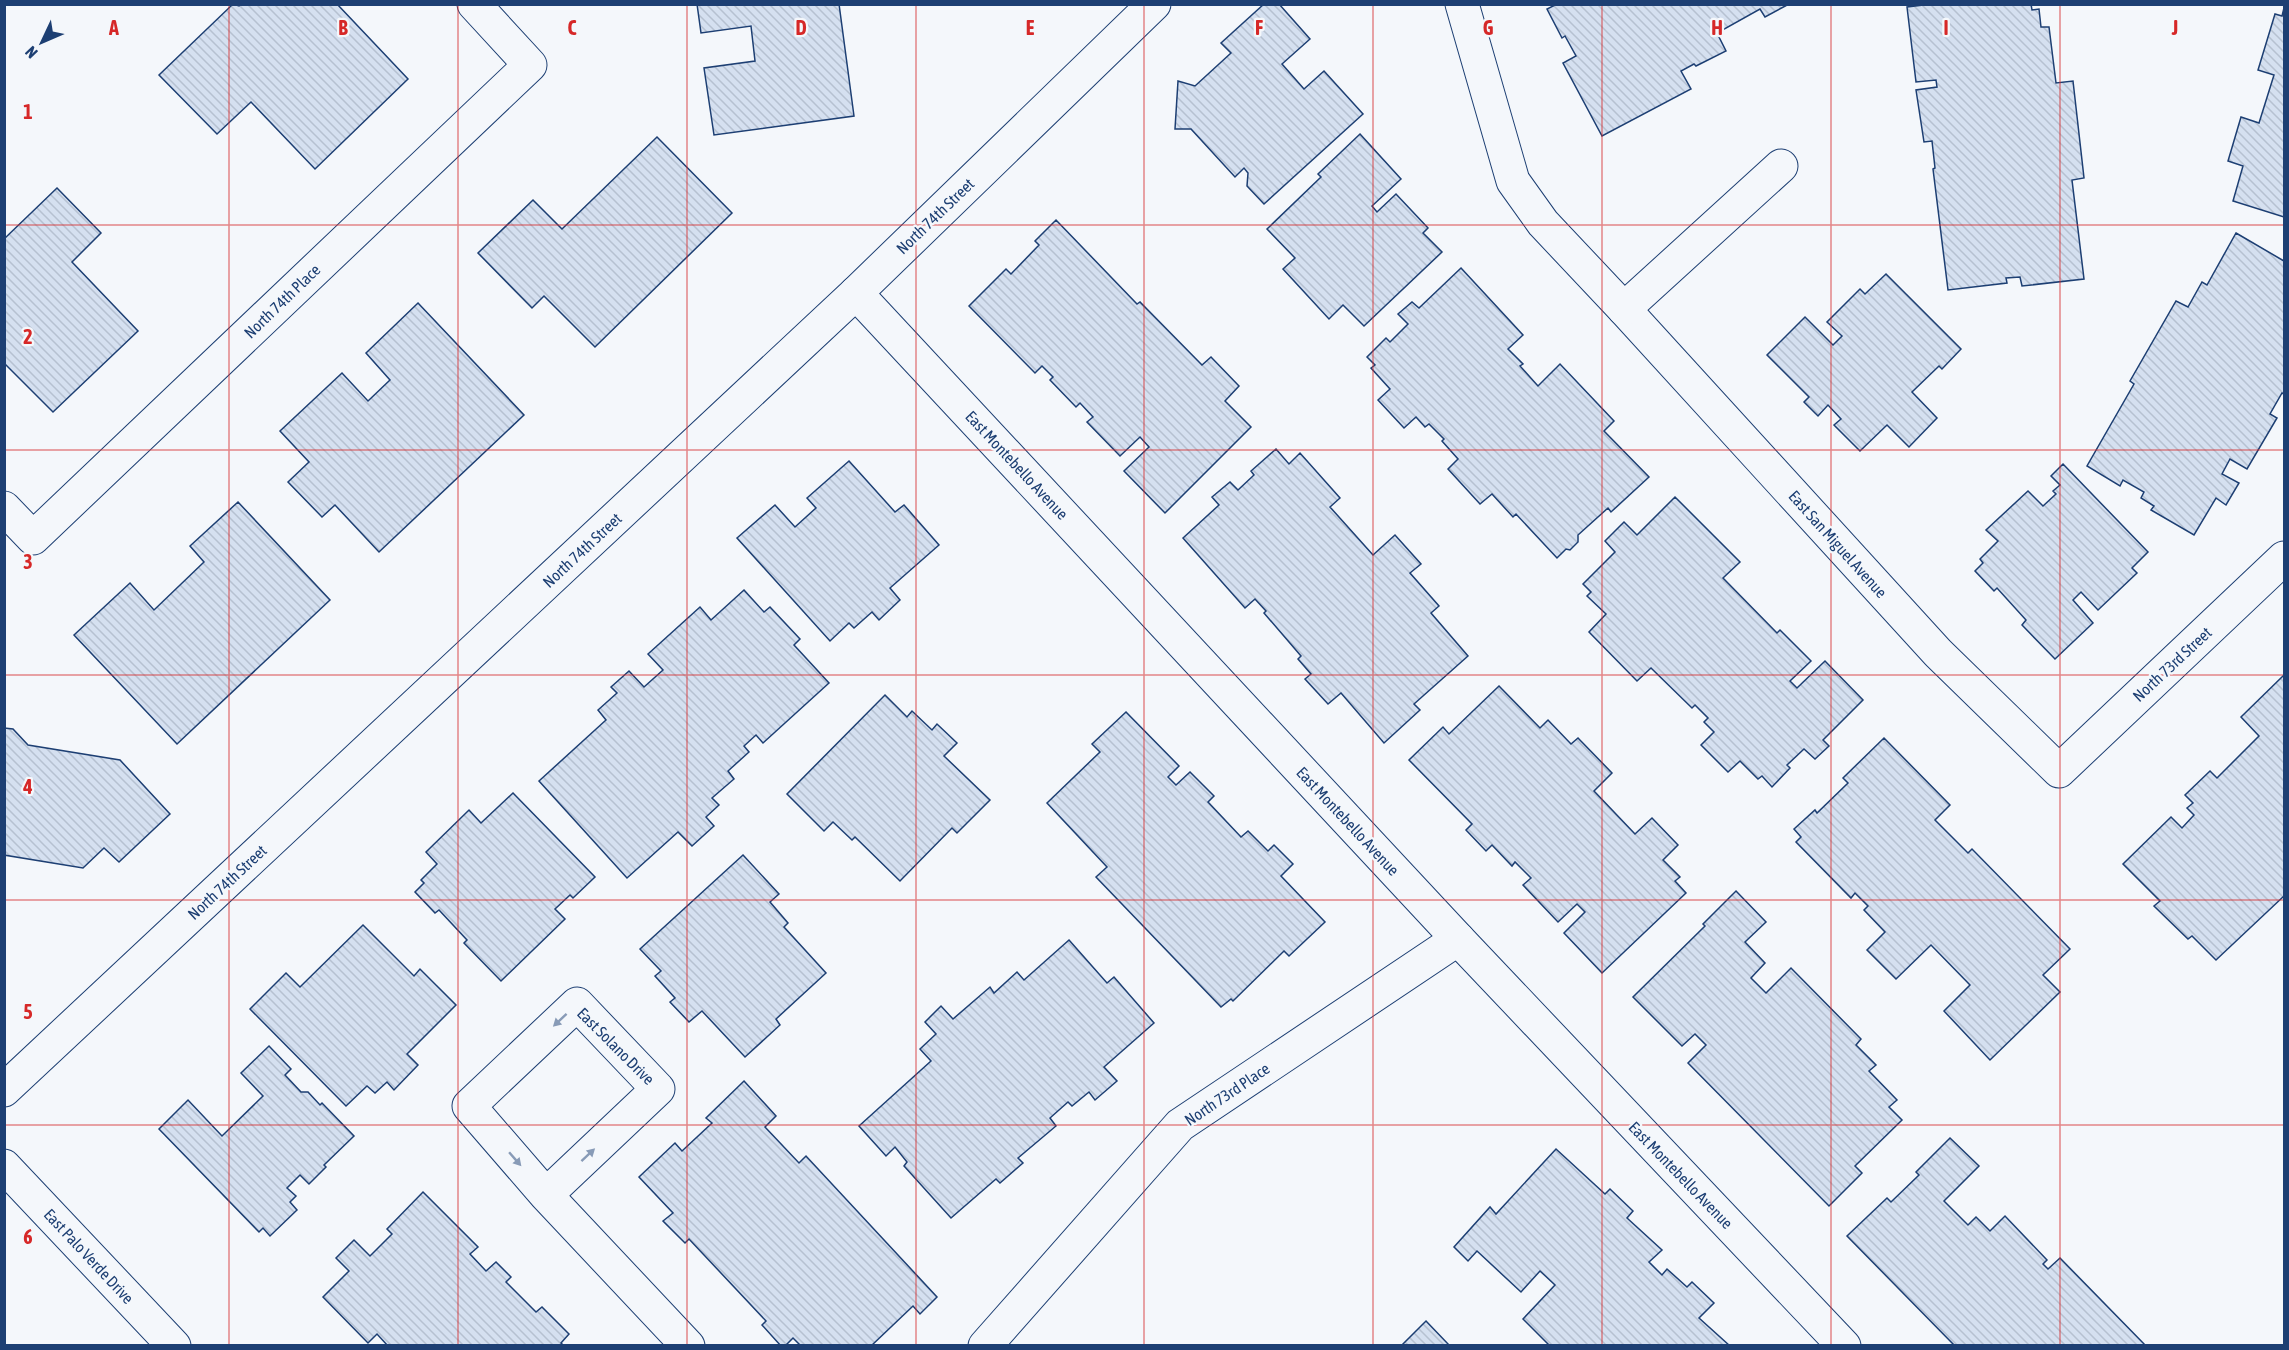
<svg xmlns="http://www.w3.org/2000/svg" width="2289" height="1350" font-family="'Asap Condensed',sans-serif">
	<style>
		.building { fill: url(#building-back-hatch); stroke: #1d3f73; stroke-width: 1.5 }
		.lines { fill: none; stroke-linecap: round; stroke-linejoin: round }
		.street-casing { stroke: #1d3f73; stroke-width: 35 }
		.street { stroke: #f4f7fb; stroke-width: 33 }
		.oneway { fill: #889bb7 }
		.grid { fill: none; stroke: #d62828; stroke-width: 1.5; stroke-opacity: 0.55 }
		.labels { text-anchor: middle; stroke-width: 4.5; stroke-linejoin: round; paint-order: stroke }
		.street-label { font-size: 16px; fill: #1d3f73; stroke: #f4f7fb }
		.grid-label { font-size: 20px; text-anchor: middle; font-weight: bold; fill: #d62828; stroke: #f4f7fb; stroke-width: 4.5; stroke-linejoin: round; paint-order: stroke }
	</style>
	<defs>
		<pattern id="building-back-hatch" width="6" height="6" patternUnits="userSpaceOnUse" patternTransform="scale(1.5)"><rect width="6" height="6" fill="#d5e0f0"/><path d="M-1 5l2 2M0 0l6 6M5-1l2 2" fill="none" stroke="#b6c1d1"/></pattern>
	</defs>
	<rect width="100%" height="100%" fill="#f4f7fb"/>
	<g class="building">
		<polygon points="233,4 239,6 241,4 337,4 408,79 315,169 251,102 217,134 159,75"/>
		<polygon points="697,4 839,4 854,116 714,135 704,68 755,61 751,26 701,33"/>
		<polygon points="1264,4 1279,4 1310,39 1282,64 1304,89 1324,71 1363,114 1264,204 1247,186 1248,173 1244,168 1235,177 1191,129 1175,129 1178,81 1195,86 1231,53 1221,43"/>
		<polygon points="1557,4 1789,4 1765,17 1760,9 1717,33 1726,51 1696,66 1694,64 1681,71 1691,89 1602,136 1563,63 1576,56 1565,36 1562,38 1547,9"/>
		<polygon points="1932,4 2031,4 2032,10 2039,9 2041,27 2049,27 2056,83 2073,81 2084,178 2072,180 2084,279 2022,286 2020,277 2006,278 2007,283 1948,290 1933,169 1935,168 1932,141 1924,142 1916,90 1937,87 1936,80 1916,82 1907,7"/>
		<polygon points="2284,8 2284,217 2233,201 2243,166 2228,161 2241,117 2259,123 2274,75 2258,70 2275,14 2282,16"/>
		<polygon points="1360,134 1401,179 1372,206 1377,212 1396,194 1428,228 1423,233 1442,252 1364,326 1343,305 1329,319 1283,269 1295,258 1267,229 1321,177 1318,174"/>
		<polygon points="657,137 732,213 595,347 544,296 532,308 478,253 533,200 562,229"/>
		<polygon points="57,188 101,233 72,262 138,331 53,412 4,363 4,239"/>
		<polygon points="1056,220 1137,304 1140,302 1202,365 1211,357 1239,386 1225,401 1251,427 1165,513 1124,471 1149,447 1140,437 1120,456 1087,422 1093,417 1080,403 1076,407 1050,380 1053,377 1042,366 1035,373 969,306 1006,269 1011,274 1039,245 1035,241"/>
		<polygon points="2236,233 2284,261 2284,394 2282,393 2270,414 2277,418 2247,469 2230,459 2222,474 2239,483 2226,505 2216,498 2194,535 2151,510 2154,506 2141,498 2144,492 2123,480 2120,486 2087,466 2134,384 2130,381 2176,301 2188,307 2202,282 2207,285"/>
		<polygon points="1461,268 1523,335 1508,349 1523,364 1520,366 1538,386 1560,364 1614,421 1604,431 1649,477 1611,512 1608,508 1578,535 1578,542 1570,550 1566,549 1557,558 1516,514 1513,517 1492,494 1480,504 1448,469 1458,459 1442,441 1444,439 1429,424 1425,427 1416,417 1404,428 1378,400 1390,389 1371,368 1375,365 1367,357 1386,338 1390,342 1408,324 1398,314 1412,302 1419,308"/>
		<polygon points="1886,274 1961,349 1942,369 1939,366 1912,392 1937,418 1909,447 1887,425 1860,451 1834,425 1841,419 1828,405 1818,416 1804,402 1809,397 1767,355 1805,317 1833,345 1842,336 1827,322 1860,289 1865,294"/>
		<polygon points="418,303 524,415 379,552 335,505 322,517 288,482 309,462 280,431 342,373 368,401 390,380 366,353"/>
		<polygon points="1276,449 1289,464 1300,453 1340,498 1330,507 1373,555 1395,535 1421,564 1410,573 1439,606 1431,613 1468,656 1414,704 1420,710 1384,743 1341,693 1328,704 1305,679 1311,674 1298,659 1301,656 1264,613 1266,611 1255,599 1245,608 1183,538 1219,505 1212,497 1230,482 1238,490 1254,475 1251,471"/>
		<polygon points="849,461 895,512 904,505 939,545 890,588 900,600 879,620 872,612 854,628 849,623 830,641 737,538 775,505 795,527 816,508 807,498"/>
		<polygon points="2063,464 2148,552 2132,568 2137,573 2098,610 2081,592 2073,600 2093,623 2055,659 2022,625 2026,620 1997,588 1994,591 1975,571 1983,563 1980,559 1998,541 1986,530 2028,491 2043,506 2056,494 2053,491 2060,485 2051,476"/>
		<polygon points="1675,497 1740,562 1723,578 1777,633 1780,630 1811,661 1790,681 1797,688 1825,661 1863,700 1823,740 1829,746 1815,759 1804,749 1787,765 1790,768 1772,787 1762,776 1758,779 1740,761 1728,772 1701,745 1714,732 1704,722 1708,718 1695,705 1692,708 1651,668 1637,681 1589,632 1606,614 1587,596 1591,592 1583,584 1615,552 1605,541 1624,522 1637,535"/>
		<polygon points="238,502 330,600 177,744 74,635 130,583 154,610 204,562 190,546"/>
		<polygon points="744,590 764,612 770,607 800,639 794,645 829,683 763,743 756,735 744,746 749,752 728,771 734,779 712,798 719,805 706,817 714,826 692,846 678,832 627,878 539,781 606,720 598,710 617,693 611,687 629,671 644,687 663,670 648,654 700,607 711,620"/>
		<polygon points="2284,675 2284,896 2216,960 2192,936 2188,939 2154,906 2160,901 2123,864 2171,817 2182,828 2194,815 2187,808 2193,803 2185,795 2210,771 2217,778 2259,736 2241,717"/>
		<polygon points="1499,686 1540,728 1548,720 1571,744 1578,738 1612,773 1594,791 1635,834 1652,818 1678,845 1663,860 1680,877 1675,881 1686,893 1602,973 1564,933 1585,912 1577,904 1558,922 1523,885 1531,878 1515,862 1512,866 1492,845 1486,851 1466,830 1472,824 1409,760 1443,727 1449,734"/>
		<polygon points="885,695 907,717 912,711 932,730 937,724 957,743 944,756 990,800 957,833 952,828 900,881 855,837 852,840 833,822 824,831 787,794"/>
		<polygon points="1126,712 1179,766 1168,777 1176,785 1190,772 1214,796 1208,802 1241,837 1248,831 1268,851 1274,845 1293,864 1281,876 1325,922 1289,956 1284,951 1233,1001 1231,999 1221,1007 1096,877 1107,867 1047,803 1100,752 1092,744"/>
		<polygon points="4,728 13,729 28,745 120,760 170,814 119,862 104,848 83,868 4,855"/>
		<polygon points="1884,738 1950,805 1935,820 1968,853 1972,849 2070,949 2043,975 2060,992 1990,1060 1944,1011 1970,985 1931,945 1896,979 1867,950 1885,932 1864,910 1868,906 1855,893 1851,898 1796,842 1801,837 1794,829 1815,810 1817,813 1848,783 1843,778"/>
		<polygon points="513,793 595,877 573,898 570,895 555,909 565,919 501,981 464,943 467,940 439,910 435,913 415,892 424,883 421,880 437,864 426,852 469,810 481,823"/>
		<polygon points="743,855 779,894 770,902 788,923 784,927 826,973 776,1019 780,1025 745,1057 702,1011 689,1022 670,1002 675,998 655,976 661,971 640,949"/>
		<polygon points="1736,891 1766,922 1745,942 1765,963 1751,978 1766,993 1791,968 1861,1039 1856,1045 1876,1065 1869,1071 1897,1100 1889,1107 1902,1120 1855,1166 1862,1173 1829,1206 1688,1063 1706,1045 1695,1034 1682,1046 1633,997 1705,926 1703,924"/>
		<polygon points="363,925 414,976 420,969 456,1005 407,1054 418,1065 394,1090 387,1082 375,1093 367,1086 346,1106 250,1009 286,973 300,987"/>
		<polygon points="1069,940 1107,983 1114,977 1154,1023 1104,1067 1117,1081 1095,1100 1089,1092 1072,1106 1068,1102 1050,1118 1056,1126 1018,1158 1023,1163 1000,1183 996,1179 951,1218 904,1166 907,1162 895,1147 886,1156 859,1126 931,1061 920,1049 936,1034 925,1022 941,1006 953,1019 990,987 994,993 1017,972 1024,980"/>
		<polygon points="269,1046 291,1069 285,1075 301,1092 308,1092 320,1105 322,1103 354,1136 324,1165 326,1167 309,1184 300,1175 287,1188 296,1196 290,1202 297,1210 270,1236 263,1228 259,1232 159,1129 188,1100 222,1136 263,1096 241,1073"/>
		<polygon points="744,1081 776,1116 765,1127 799,1163 806,1156 937,1297 920,1314 913,1306 871,1346 801,1346 793,1338 785,1346 781,1346 762,1325 766,1321 689,1239 685,1243 663,1221 673,1213 639,1177 675,1143 682,1151 712,1123 706,1118"/>
		<polygon points="1950,1138 1979,1166 1944,1201 1968,1225 1976,1217 1990,1231 2005,1216 2047,1260 2043,1264 2048,1269 2060,1258 2146,1346 1955,1346 1847,1236 1887,1198 1891,1202 1919,1175 1916,1172"/>
		<polygon points="1556,1149 1605,1194 1610,1189 1633,1211 1627,1218 1662,1250 1649,1262 1662,1275 1667,1269 1687,1287 1692,1282 1714,1303 1699,1318 1730,1346 1550,1346 1523,1319 1555,1285 1540,1271 1521,1292 1477,1251 1468,1261 1454,1247 1490,1207 1496,1214"/>
		<polygon points="423,1192 478,1247 470,1254 486,1271 496,1262 511,1277 506,1282 536,1312 542,1307 569,1334 561,1343 564,1346 388,1346 377,1334 368,1343 323,1297 349,1271 336,1258 354,1240 370,1256 392,1234 387,1229"/>
		<polygon points="1426,1321 1449,1345 1401,1346"/>
	</g>
	<g class="lines">
		<g class="street-casing">
			<g id="street">
				<polyline points="1462,4 1513,181 1543,223 1624,309 1938,653 2059,771 2284,558"/>
				<polyline points="856,293 1458,939 1844,1346"/>
				<polyline points="1624,309 1781,166"/>
				<polyline points="4,508 33,538 530,65 474,4"/>
				<polyline points="4,1090 856,293 1154,4"/>
				<polyline points="4,1166 174,1346"/>
				<polyline points="546,1195 658,1089 577,1004 469,1106 546,1195 688,1346"/>
				<polyline points="985,1346 1180,1125 1458,939"/>
			</g>
		</g>
		<use href="#street" class="street"/>
	</g>
	<defs><path id="oneway-solid" d="M-6-.8H1V-3.2L6.5 0L1 3.2V.8H-6Z" transform="scale(1.5)"/></defs>
	<g class="oneway">
		<use href="#oneway-solid" transform="translate(560 1020) rotate(137)"/>
		<use href="#oneway-solid" transform="translate(588 1155) rotate(-43)"/>
		<use href="#oneway-solid" transform="translate(515 1159) rotate(49)"/>
	</g>
	<path class="grid" d="M 229,4 L 229,1346M 458,4 L 458,1346M 687,4 L 687,1346M 916,4 L 916,1346M 1144,4 L 1144,1346M 1373,4 L 1373,1346M 1602,4 L 1602,1346M 1831,4 L 1831,1346M 2060,4 L 2060,1346M 4,225 L 2284,225M 4,450 L 2284,450M 4,675 L 2284,675M 4,900 L 2284,900M 4,1125 L 2284,1125"/>
	<g class="labels">
		<g class="street-label">
			<text transform="translate(935 216) rotate(-44)" y="6">North 74th Street</text>
			<text transform="translate(282 301) rotate(-44)" y="6">North 74th Place</text>
			<text transform="translate(1017 465) rotate(47)" y="6">East Montebello Avenue</text>
			<text transform="translate(1838 544) rotate(48)" y="6">East San Miguel Avenue</text>
			<text transform="translate(582 550) rotate(-43)" y="6">North 74th Street</text>
			<text transform="translate(2172 664) rotate(-43)" y="6">North 73rd Street</text>
			<text transform="translate(1348 821) rotate(47)" y="6">East Montebello Avenue</text>
			<text transform="translate(227 882) rotate(-43)" y="6">North 74th Street</text>
			<text transform="translate(616 1046) rotate(45)" y="6">East Solano Drive</text>
			<text transform="translate(1227 1094) rotate(-34)" y="6">North 73rd Place</text>
			<text transform="translate(1681 1175) rotate(46)" y="6">East Montebello Avenue</text>
			<text transform="translate(89 1256) rotate(47)" y="6">East Palo Verde Drive</text>
		</g>
	</g>
	<g class="grid-label">
		<text x="114" y="35">A</text>
		<text x="343" y="35">B</text>
		<text x="572" y="35">C</text>
		<text x="801" y="35">D</text>
		<text x="1030" y="35">E</text>
		<text x="1259" y="35">F</text>
		<text x="1488" y="35">G</text>
		<text x="1717" y="35">H</text>
		<text x="1946" y="35">I</text>
		<text x="2175" y="35">J</text>
		<text x="28" y="119">1</text>
		<text x="28" y="344">2</text>
		<text x="28" y="569">3</text>
		<text x="28" y="794">4</text>
		<text x="28" y="1019">5</text>
		<text x="28" y="1244">6</text>
	</g>
	<rect width="2289" height="1350" fill="none" stroke="#1d3f73" stroke-width="12"/>
	<g transform="translate(42 42) rotate(226)" stroke="#f4f7fb" stroke-width="4.5" paint-order="stroke">
	<path d="M0-4.5L10 22L0 15L-10 22Z" fill="#1d3f73"/>
	<text y="-9" font-size="16" font-weight="bold" text-anchor="middle" fill="#1d3f73">N</text>
	</g>
</svg>
